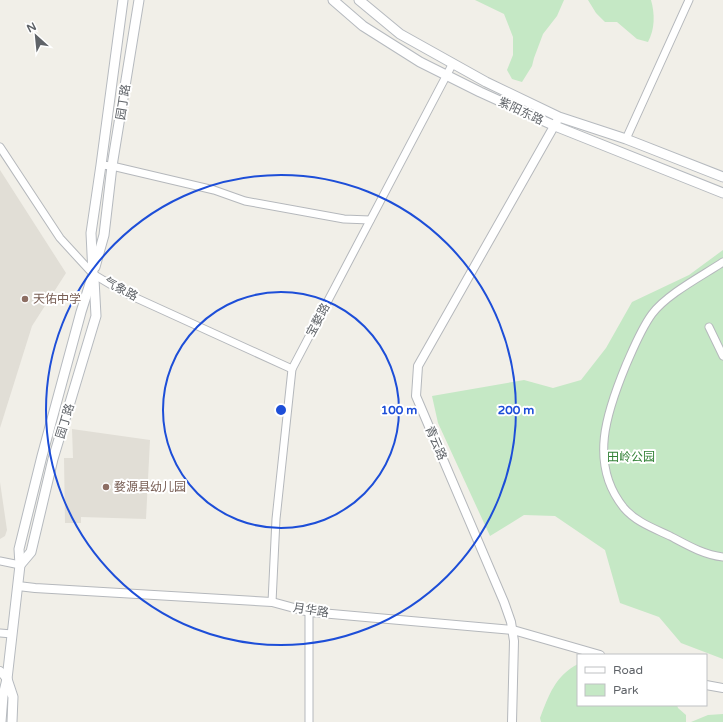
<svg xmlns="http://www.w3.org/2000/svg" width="723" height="722" font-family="'Varela Round','Noto Sans SC',sans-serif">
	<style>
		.education { fill: #e1ded6 }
		.green { fill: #c5e8c5 }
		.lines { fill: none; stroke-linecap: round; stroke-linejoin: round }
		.minor-casing { stroke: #b5b8bc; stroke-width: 9 }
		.tertiary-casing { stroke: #b5b8bc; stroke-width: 10 }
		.secondary-casing { stroke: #b6babf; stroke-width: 11 }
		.minor { stroke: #fff; stroke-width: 7 }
		.tertiary { stroke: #fff; stroke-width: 8 }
		.secondary { stroke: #fff; stroke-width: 9 }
		.ring { fill: none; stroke: #1d4ed8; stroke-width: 2 }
		.education-dot { fill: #8d6e63; stroke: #fff; stroke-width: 1.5 }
		.labels { text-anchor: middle; stroke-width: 4; stroke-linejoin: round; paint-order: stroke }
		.street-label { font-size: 12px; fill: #5f6368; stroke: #fff }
		.education-label { font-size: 12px; fill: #785e54; stroke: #fff; text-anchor: start }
		.park-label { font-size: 12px; fill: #348238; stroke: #fff }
		.centre { fill: #1d4ed8; stroke: #fff; stroke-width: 2 }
		.ring-label { font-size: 12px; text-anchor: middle; font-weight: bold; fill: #1d4ed8; stroke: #fff; stroke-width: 4; stroke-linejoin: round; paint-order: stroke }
	</style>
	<rect width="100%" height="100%" fill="#f1efe8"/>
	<g class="education">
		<polygon points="0,170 66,273 32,326 0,428"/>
		<polygon points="72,429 150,440 146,519 81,517 81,523 65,523 64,458 73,458"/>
		<polygon points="0,482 7,530 5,536 0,539"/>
	</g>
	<g class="green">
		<polygon points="475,0 564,0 557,16 543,34 534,58 532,66 522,82 512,79 507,70 513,55 513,37 504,14"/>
		<path d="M 588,0 L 651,0 C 655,14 655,29 648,42 L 637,39 L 617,22 L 605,22 L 596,13 Z"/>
		<polygon points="723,250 723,659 681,643 659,617 620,603 605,550 555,516 524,515 490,536 438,423 432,396 524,380 553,388 581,380 606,348 632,302 689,275"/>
		<path d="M 578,664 L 578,705 L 677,705 L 678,708 L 686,715 L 686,722 L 541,722 L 540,718 C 549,695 555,676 578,664 Z"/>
		<polygon points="723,714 723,722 691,722 708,715"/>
	</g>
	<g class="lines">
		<g class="minor-casing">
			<g id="minor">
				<polyline points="626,139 689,0"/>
				<polyline points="0,147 60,238 93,274 123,292 292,369"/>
				<polyline points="101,165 112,166 214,190 245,201 344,219 370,220"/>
				<path d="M 723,262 C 702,276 667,294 652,314 C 641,329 634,347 626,365 C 607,411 588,464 624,508 C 636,522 653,528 670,536 C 687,545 704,555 723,557"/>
				<polyline points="709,327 723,356"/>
				<polyline points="0,561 20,565"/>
				<polyline points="272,602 276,519 292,369 453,63"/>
				<polyline points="0,633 12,634"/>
				<polyline points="309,722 309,612"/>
			</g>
		</g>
		<g class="tertiary-casing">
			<g id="tertiary">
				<polyline points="18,586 35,588 272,602 309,612 513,630 600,655"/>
				<polyline points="0,671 7,679"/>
				<polyline points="706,685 723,688"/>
				<polyline points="512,722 514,641 511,622 504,602 416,396 418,366 557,121"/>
			</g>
		</g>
		<g class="secondary-casing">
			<g id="secondary">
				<polyline points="333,0 363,26 420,62 480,92 555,126 723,193"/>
				<polyline points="359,0 400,34 486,82 559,117 626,139 723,177"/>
				<polyline points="95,267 104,235 112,166 139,0"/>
				<polyline points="20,565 31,552 53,459 96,316 94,279"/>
				<polyline points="7,679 13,697 12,722"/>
				<polyline points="1,722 3,696 7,679 20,565 19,549 42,456 81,312 93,274 91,233 101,165 123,0"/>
			</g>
		</g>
		<use href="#minor" class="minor"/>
		<use href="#tertiary" class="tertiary"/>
		<use href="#secondary" class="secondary"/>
	</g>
	<g class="ring">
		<circle cx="281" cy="410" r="118"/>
		<circle cx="281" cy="410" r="235"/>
	</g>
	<g class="education-dot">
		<circle cx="25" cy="299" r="4"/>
		<circle cx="106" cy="487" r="4"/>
	</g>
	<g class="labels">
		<g class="street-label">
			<text transform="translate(123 102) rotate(-81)" y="4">园丁路</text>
			<text transform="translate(521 111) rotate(25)" y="4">紫阳东路</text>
			<text transform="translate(121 289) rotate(28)" y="4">气象路</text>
			<text transform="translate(318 320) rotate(-62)" y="4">宝婺路</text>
			<text transform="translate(65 421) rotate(-73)" y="4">园丁路</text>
			<text transform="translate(436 443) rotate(67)" y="4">青云路</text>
			<text transform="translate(311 610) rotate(9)" y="4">月华路</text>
		</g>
		<g class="education-label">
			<text x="33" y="303">天佑中学</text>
			<text x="114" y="491">婺源县幼儿园</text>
		</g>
		<g class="park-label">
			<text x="631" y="461">田岭公园</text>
		</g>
	</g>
	<circle cx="281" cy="410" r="6" class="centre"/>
	<g class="ring-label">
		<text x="399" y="414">100 m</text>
		<text x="516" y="414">200 m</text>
	</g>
	<rect x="577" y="654" width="130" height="52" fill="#ffffff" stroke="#bfc1c3"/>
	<rect x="585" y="667" width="20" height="6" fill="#ffffff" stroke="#bfc1c3"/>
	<text x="613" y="674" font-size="12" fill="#5f6368">Road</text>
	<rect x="585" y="684" width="20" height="12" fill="#c5e8c5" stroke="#bfc1c3"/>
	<text x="613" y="694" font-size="12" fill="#5f6368">Park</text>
	<g transform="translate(36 36) rotate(333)" stroke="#ffffff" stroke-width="3" paint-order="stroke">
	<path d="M0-3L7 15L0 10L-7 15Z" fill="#5f6368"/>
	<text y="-6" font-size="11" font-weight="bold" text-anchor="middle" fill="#5f6368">N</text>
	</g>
</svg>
